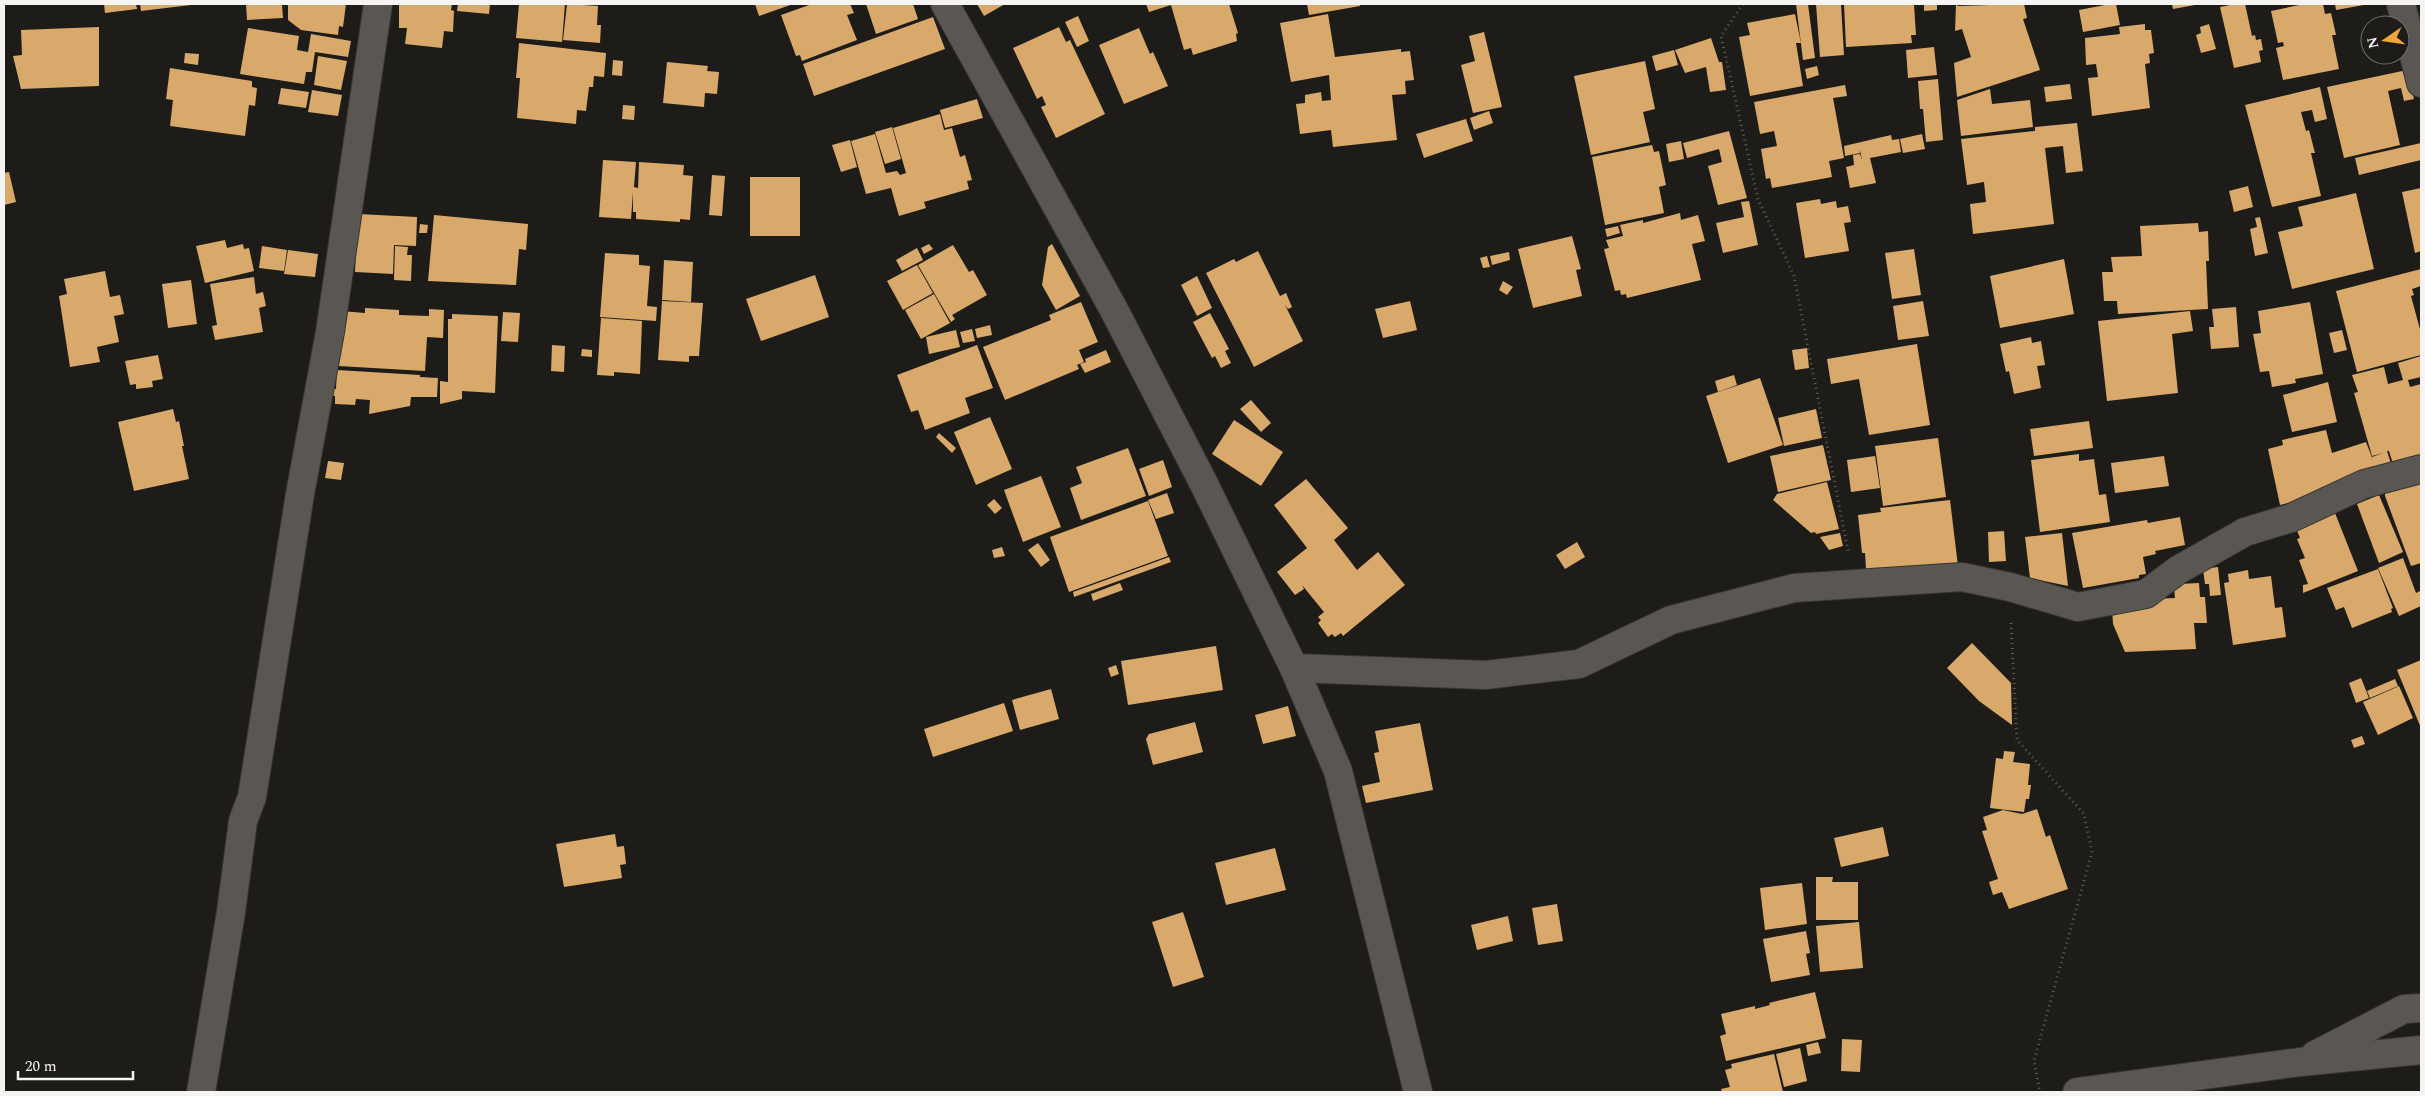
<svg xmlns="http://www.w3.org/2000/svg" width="2425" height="1096" font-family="Spectral,serif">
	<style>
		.building { fill: #d9a96c }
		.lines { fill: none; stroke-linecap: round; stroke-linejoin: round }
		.minor-casing { stroke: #383634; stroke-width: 30 }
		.path { stroke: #605e5a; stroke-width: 3; stroke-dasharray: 1 4; stroke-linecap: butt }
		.minor { stroke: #5a5753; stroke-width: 28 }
	</style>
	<rect width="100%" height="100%" fill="#1e1c18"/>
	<g class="building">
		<polygon points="104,4 136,4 137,9 105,13"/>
		<polygon points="140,4 191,4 191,5 141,11"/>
		<polygon points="246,4 282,4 283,18 247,20"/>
		<polygon points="288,4 346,4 343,27 339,26 338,35 301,30 288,20"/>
		<polygon points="399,4 452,4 451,10 454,11 453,32 444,31 442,48 405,44 407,28 399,28"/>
		<polygon points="458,4 490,4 489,14 457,11"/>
		<polygon points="519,4 565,4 562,42 516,38"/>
		<polygon points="567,4 598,6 597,25 601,25 600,43 563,40"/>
		<polygon points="755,4 793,4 759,16"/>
		<polygon points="812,4 850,4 854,13 847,15 857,40 802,61 800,55 796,56 781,15"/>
		<polygon points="866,4 913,4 918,19 876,34"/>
		<polygon points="977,4 1005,4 984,16"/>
		<polygon points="1146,4 1229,4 1238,33 1236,34 1237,41 1193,55 1191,48 1184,50 1171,5 1149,12"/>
		<polygon points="1307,4 1360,4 1360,6 1309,15"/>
		<polygon points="1796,4 1808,4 1815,58 1803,60"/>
		<polygon points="1816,4 1841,4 1844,55 1820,57"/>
		<polygon points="1844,4 1914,4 1916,35 1911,35 1912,43 1846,47"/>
		<polygon points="1924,4 1937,4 1937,10 1924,11"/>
		<polygon points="1956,4 1958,6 2024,4 2027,18 2023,19 2040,70 1957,97 1954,63 1971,57 1962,29 1955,31"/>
		<polygon points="2110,4 2116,4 2120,25 2083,32 2079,10"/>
		<polygon points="2172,4 2195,4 2195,5 2173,9"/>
		<polygon points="2235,4 2245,4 2252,36 2255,35 2256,40 2261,39 2263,50 2259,51 2261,62 2234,68 2220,7"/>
		<polygon points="2304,4 2323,4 2325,14 2331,13 2336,35 2332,35 2339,69 2283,80 2276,48 2284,46 2283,42 2278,43 2271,11"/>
		<polygon points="2335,4 2364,4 2364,5 2336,10"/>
		<polygon points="1328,14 1335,57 1401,49 1401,52 1410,51 1414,80 1405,81 1406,94 1392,95 1397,140 1333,147 1331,130 1300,134 1296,104 1305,103 1305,95 1321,92 1322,101 1331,100 1329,75 1291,82 1280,23"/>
		<polygon points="1795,14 1801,43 1796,43 1803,86 1750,96 1739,37 1750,35 1747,23"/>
		<polygon points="1078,16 1089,41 1077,47 1065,22"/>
		<polygon points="933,17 945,49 814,96 803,64"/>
		<polygon points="2145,24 2145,30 2151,30 2154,53 2149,54 2150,63 2145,64 2150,108 2092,116 2088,78 2098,77 2096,64 2086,65 2085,38 2120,34 2119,27"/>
		<polygon points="2209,24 2216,49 2201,53 2196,35 2201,33 2200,27"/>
		<polygon points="99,27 99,86 21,89 13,56 22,55 21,30"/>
		<polygon points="1059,27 1066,42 1070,40 1105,114 1056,138 1041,107 1046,105 1042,96 1037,99 1013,48"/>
		<polygon points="248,28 299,36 297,50 308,52 311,34 351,41 348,57 315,52 312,72 306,72 304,84 240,74"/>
		<polygon points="1139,28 1150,54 1153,52 1168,86 1124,104 1099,45"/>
		<polygon points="1484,32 1502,107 1473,113 1461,65 1475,61 1469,36"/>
		<polygon points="1711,38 1719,62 1722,62 1726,90 1710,92 1706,67 1685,73 1675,50"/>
		<polygon points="519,43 606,53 604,77 594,76 593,87 589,87 586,111 577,110 576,124 517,118 520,78 516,78"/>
		<polygon points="1934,47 1937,75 1908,78 1906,50"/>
		<polygon points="1674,50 1678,65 1656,71 1652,56"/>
		<polygon points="185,53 199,54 198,65 184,63"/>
		<polygon points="318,56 347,61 341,90 314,85"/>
		<polygon points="613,60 623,61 622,76 612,75"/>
		<polygon points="1645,61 1655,109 1643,112 1650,142 1591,155 1574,76"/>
		<polygon points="667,62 708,66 707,71 719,72 717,94 705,93 704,107 663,103"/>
		<polygon points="1817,66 1819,75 1807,79 1805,69"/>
		<polygon points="170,68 252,81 252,87 257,88 255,106 249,105 245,136 170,126 173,100 166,99"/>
		<polygon points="2407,70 2414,99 2404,101 2401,88 2388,91 2400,145 2344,158 2327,87"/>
		<polygon points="1938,79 1943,140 1926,142 1923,109 1920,109 1918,81"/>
		<polygon points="2070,84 2072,99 2046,102 2044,87"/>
		<polygon points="1845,85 1847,96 1833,98 1844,158 1829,161 1832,177 1772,188 1770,178 1766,179 1761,149 1777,146 1774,131 1760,134 1754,102"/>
		<polygon points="2320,87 2327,119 2315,122 2312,110 2301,112 2306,131 2309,130 2315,153 2311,153 2321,196 2272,207 2245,105"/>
		<polygon points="281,88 309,92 306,108 278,104"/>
		<polygon points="1990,89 1992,104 2030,100 2033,127 1961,136 1957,100"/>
		<polygon points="312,90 342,95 338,116 308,112"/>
		<polygon points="977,99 983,118 945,128 940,110"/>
		<polygon points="623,105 635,106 634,120 622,119"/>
		<polygon points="1489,111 1493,123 1474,130 1470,118"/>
		<polygon points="940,114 944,130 952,128 960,157 965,155 972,180 967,181 969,189 924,202 926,208 899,216 891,188 866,194 851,141 875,134 886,173 897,171 900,175 906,173 893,128"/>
		<polygon points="1466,119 1473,141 1424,158 1416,134"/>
		<polygon points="2077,123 2083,171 2066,173 2063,146 2045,148 2054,224 1973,234 1970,204 1986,202 1984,182 1967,185 1961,139 2035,131 2035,127"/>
		<polygon points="892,127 901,159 885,164 875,132"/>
		<polygon points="1729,131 1747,198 1718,205 1708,166 1722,162 1719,149 1687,158 1683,143"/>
		<polygon points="1922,134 1925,149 1903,153 1900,139"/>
		<polygon points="1891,135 1892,140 1899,139 1901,152 1870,158 1876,183 1850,188 1846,167 1854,165 1853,155 1860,154 1862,160 1860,150 1860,153 1845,156 1844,146"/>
		<polygon points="850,140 857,167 841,172 832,145"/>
		<polygon points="1681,141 1684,159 1669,162 1666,144"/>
		<polygon points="2421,143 2421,160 2359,175 2355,158"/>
		<polygon points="1652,145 1654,152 1659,151 1666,185 1659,187 1664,213 1605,225 1592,157"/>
		<polygon points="603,160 636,162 634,187 638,188 639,162 684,165 683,175 693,176 690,220 680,219 680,222 636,219 636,212 633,212 633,192 631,219 599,217"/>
		<polygon points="9,172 16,202 4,205 4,173"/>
		<polygon points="712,175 725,176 722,216 709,215"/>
		<rect x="750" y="177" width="50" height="59"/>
		<polygon points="2248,186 2253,207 2234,212 2229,191"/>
		<polygon points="2421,188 2421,251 2415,253 2402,192"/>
		<polygon points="2356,193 2374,269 2292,289 2278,232 2303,226 2298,207"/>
		<polygon points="1820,199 1821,204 1836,201 1837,208 1848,206 1851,222 1844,223 1849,251 1805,258 1796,203"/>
		<polygon points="1749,201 1758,245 1723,253 1716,223 1744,217 1741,202"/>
		<polygon points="1680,213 1681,220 1698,215 1705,241 1692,244 1701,280 1627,298 1626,294 1621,295 1620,290 1615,291 1604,249 1609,248 1606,240 1623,236 1620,225 1643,220 1643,223"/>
		<polygon points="358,214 417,217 416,246 394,245 393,274 355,272"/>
		<polygon points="434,215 528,224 526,250 519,249 516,285 428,281"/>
		<polygon points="2260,217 2268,253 2255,256 2250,229 2257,227 2255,218"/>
		<polygon points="2198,223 2199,232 2208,231 2209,261 2206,261 2208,309 2118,314 2117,301 2104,301 2102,272 2113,272 2111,257 2142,256 2140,226"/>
		<polygon points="420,224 428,225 427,233 419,233"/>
		<polygon points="1618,226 1620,233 1607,237 1605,229"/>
		<polygon points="1572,236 1581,269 1576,270 1582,296 1533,308 1518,249"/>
		<polygon points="225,240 227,248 243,244 244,249 249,248 254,271 205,283 196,246"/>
		<polygon points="929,244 933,249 924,254 921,248"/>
		<polygon points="1052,244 1080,296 1056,310 1042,285 1048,247"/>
		<polygon points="953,245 969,272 973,270 987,295 952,315 955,319 951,322 918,265"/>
		<polygon points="262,246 287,250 284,271 259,268"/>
		<polygon points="395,246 408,247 407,255 412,255 411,281 394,280"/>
		<polygon points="917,248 923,260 902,271 896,260"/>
		<polygon points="1914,249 1921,295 1892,299 1885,253"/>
		<polygon points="288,250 318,254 315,277 284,274"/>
		<polygon points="1258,251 1280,296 1286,293 1292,307 1288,309 1285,305 1303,341 1254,367 1206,273 1234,259 1236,262"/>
		<polygon points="1509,252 1510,260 1492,265 1490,256"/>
		<polygon points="605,253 639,255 639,265 650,266 647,306 657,307 656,321 600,317"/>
		<polygon points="1487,256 1490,267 1483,268 1480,258"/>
		<polygon points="2064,259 2074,314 2000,328 1990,276"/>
		<polygon points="664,260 693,262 691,302 662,300"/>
		<polygon points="917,265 933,293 903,310 887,281"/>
		<polygon points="2421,269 2421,286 2412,289 2414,295 2411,296 2421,333 2421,355 2357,372 2336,291"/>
		<polygon points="105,271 110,297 120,295 124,314 114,316 119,342 97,347 100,362 70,367 59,296 67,294 64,279"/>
		<polygon points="815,275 829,317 761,341 746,299"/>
		<polygon points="1197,276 1212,308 1197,316 1181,285"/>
		<polygon points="254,277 256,294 263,292 266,306 259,308 263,332 215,340 212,326 217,325 210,284"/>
		<polygon points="191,280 197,324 168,328 162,284"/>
		<polygon points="1503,281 1513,287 1507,295 1499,290"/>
		<polygon points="934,294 950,323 921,339 905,310"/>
		<polygon points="662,301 703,303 699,356 689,356 689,362 658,360"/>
		<polygon points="1410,301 1417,330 1383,338 1375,309"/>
		<polygon points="1923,301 1929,336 1898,340 1893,306"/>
		<polygon points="1081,302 1098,342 1079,350 1084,362 1077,365 1079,369 1005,400 983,347 1051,320 1049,315"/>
		<polygon points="2310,302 2323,374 2295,379 2296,383 2272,387 2269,371 2260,372 2253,334 2261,333 2258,311"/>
		<polygon points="2236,307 2239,347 2211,349 2209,327 2214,327 2212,309"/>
		<polygon points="365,308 399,310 399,315 429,316 429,309 444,310 443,338 427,337 425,371 338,366 341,311 365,313"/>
		<polygon points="2190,311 2193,331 2172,334 2178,393 2107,401 2098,321"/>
		<polygon points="503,312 520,313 518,342 501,341"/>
		<polygon points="1210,313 1229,349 1225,351 1231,363 1221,368 1215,356 1212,358 1193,322"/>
		<polygon points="452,314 498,316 495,393 462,391 462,399 440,404 440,381 448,382 448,319 452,319"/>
		<polygon points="601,318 642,321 640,374 614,372 614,376 597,375"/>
		<polygon points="990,325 992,335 977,338 975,329"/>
		<polygon points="972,329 975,341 963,343 960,332"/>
		<polygon points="956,330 960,347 929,354 926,337"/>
		<polygon points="2342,330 2347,350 2334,353 2329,333"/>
		<polygon points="2031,337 2032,343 2041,341 2045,365 2037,366 2041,388 2014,394 2009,371 2006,372 2000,344"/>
		<polygon points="1917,344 1930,425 1869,435 1859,379 1831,384 1827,359"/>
		<polygon points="552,345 565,346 564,372 551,371"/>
		<polygon points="977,345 993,388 965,398 970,413 925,430 918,410 911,412 897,375"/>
		<polygon points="1807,348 1809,368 1795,370 1792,350"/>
		<polygon points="582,349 592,350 592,357 581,356"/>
		<polygon points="1106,350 1111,362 1085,373 1080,364 1086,362 1085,359"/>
		<polygon points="158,355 163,379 152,381 153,387 136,389 136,384 130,385 125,361"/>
		<polygon points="2421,356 2421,377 2408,380 2410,387 2421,384 2421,459 2393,464 2389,451 2387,451 2392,467 2315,496 2280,505 2268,449 2283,445 2282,440 2326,430 2332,453 2366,442 2373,460 2372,457 2383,453 2372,456 2354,393 2358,392 2352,375 2384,367 2388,384 2403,380 2398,363"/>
		<polygon points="337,370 420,375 420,377 438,378 437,397 411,397 410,406 369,414 370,400 356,399 355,405 335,404 335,396 330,395 330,389 336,389"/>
		<polygon points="1734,375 1737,385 1718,392 1715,381"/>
		<polygon points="1760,378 1783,445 1728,463 1706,396"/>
		<polygon points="2328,382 2337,422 2292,432 2283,395"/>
		<polygon points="1251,400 1271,423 1261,432 1240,409"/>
		<polygon points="173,409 176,422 179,421 184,446 182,446 189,479 134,491 118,422"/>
		<polygon points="1816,409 1822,438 1784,446 1778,418"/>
		<polygon points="990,417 1012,469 976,485 954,432"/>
		<polygon points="1234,420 1283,452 1261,486 1212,454"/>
		<polygon points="2089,421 2093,448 2034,456 2030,429"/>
		<polygon points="939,433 956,448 952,453 936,437"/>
		<polygon points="1938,438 1946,497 1883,506 1875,446"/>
		<polygon points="1823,445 1831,480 1778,492 1770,456"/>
		<polygon points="1128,448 1146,496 1081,520 1070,488 1082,483 1076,467"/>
		<polygon points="2079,454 2079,461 2094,459 2099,495 2106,494 2110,522 2040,532 2031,460"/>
		<polygon points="1875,456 1880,488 1851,492 1847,460"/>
		<polygon points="2164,456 2169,486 2115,493 2111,463"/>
		<polygon points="1163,460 1172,487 1149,496 1139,469"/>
		<polygon points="328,461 344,463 341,480 325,478"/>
		<polygon points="1041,476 1061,527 1023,542 1004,490"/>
		<polygon points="1306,479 1348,528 1334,540 1357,570 1378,552 1405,585 1343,636 1341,633 1335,637 1332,634 1328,637 1318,623 1321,620 1318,617 1324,612 1302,585 1304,589 1295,595 1277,572 1307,548 1274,505"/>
		<polygon points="2421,480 2421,563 2411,566 2385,496 2385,493 2396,490 2395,488"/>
		<polygon points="1827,482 1839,529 1816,534 1815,532 1811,533 1773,500 1777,494"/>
		<polygon points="1167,493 1174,513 1156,519 1148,500"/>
		<polygon points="2379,495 2403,552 2379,563 2357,504"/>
		<polygon points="994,499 1002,508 995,514 987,505"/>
		<polygon points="1950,500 1958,566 1873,576 1866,569 1865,553 1862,553 1858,515 1881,512 1880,508"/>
		<polygon points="1148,501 1168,556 1069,592 1050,537"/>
		<polygon points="2335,513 2358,571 2303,593 2303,585 2308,584 2299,560 2305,558 2297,539 2300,538 2296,528"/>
		<polygon points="2180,517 2185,545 2155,551 2156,554 2143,557 2146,574 2139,575 2139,578 2083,588 2072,533 2147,520 2148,523"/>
		<polygon points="2004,531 2006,561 1989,562 1988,532"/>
		<polygon points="1840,533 1843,546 1829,550 1820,537"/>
		<polygon points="2062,533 2068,586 2030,578 2025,537"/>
		<polygon points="1577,542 1585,557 1565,569 1556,555"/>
		<polygon points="1038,543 1050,560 1041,567 1028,550"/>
		<polygon points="1002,547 1005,556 994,558 992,550"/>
		<polygon points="1169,557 1171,562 1074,597 1073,592"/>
		<polygon points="2403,558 2416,593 2420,591 2421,606 2399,616 2378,568"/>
		<polygon points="2218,567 2221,595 2210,596 2209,584 2205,584 2203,569"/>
		<polygon points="2378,569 2393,608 2391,609 2392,612 2352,628 2344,607 2336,610 2327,588"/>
		<polygon points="2248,570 2249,579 2271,576 2275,608 2282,607 2286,637 2233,645 2224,583 2229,582 2228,574"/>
		<polygon points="1120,583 1123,590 1093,601 1091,594"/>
		<polygon points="2199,583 2200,597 2205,597 2207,623 2194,623 2196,649 2125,652 2113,624 2112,609 2153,599 2175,598 2174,588 2180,588 2179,584"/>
		<polygon points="1972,643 2011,683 2012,725 1979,701 1947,668"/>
		<polygon points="1216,646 1223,690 1128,705 1121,661"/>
		<polygon points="2421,660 2421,728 2397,670"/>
		<polygon points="1116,665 1119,674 1111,677 1108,668"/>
		<polygon points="2361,678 2369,698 2356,703 2349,683"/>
		<polygon points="2395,679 2398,686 2370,698 2367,691"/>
		<polygon points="2399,686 2413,718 2378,735 2363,702"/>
		<polygon points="1051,689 1059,719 1020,730 1012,700"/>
		<polygon points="1004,703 1013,731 933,757 924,729"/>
		<polygon points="1288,706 1296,736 1263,744 1255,715"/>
		<polygon points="1195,722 1203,752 1153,765 1146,739 1149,734"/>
		<polygon points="1420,723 1433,790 1366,803 1362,786 1380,782 1374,753 1379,752 1375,731"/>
		<polygon points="2362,736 2365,744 2354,748 2351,740"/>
		<polygon points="2004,751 2015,752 2013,762 2030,764 2028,785 2031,785 2029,799 2026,799 2024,812 1990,808 1996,758 2003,759"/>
		<polygon points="2037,809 2046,837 2050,835 2068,889 2009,909 2002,892 1993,895 1989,882 1998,879 1982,831 1987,830 1983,817 2003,810 2022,814"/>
		<polygon points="1883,827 1889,856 1841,867 1834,838"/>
		<polygon points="615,834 617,847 624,846 626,864 620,865 622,878 564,887 556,844"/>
		<polygon points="1275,848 1286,890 1226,905 1215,863"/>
		<polygon points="1816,877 1833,877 1832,882 1858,882 1858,920 1816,920"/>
		<polygon points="1802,883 1807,924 1765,930 1760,888"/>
		<polygon points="1557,904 1563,941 1538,945 1532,908"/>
		<polygon points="1183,912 1204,977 1173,987 1152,922"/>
		<polygon points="1508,916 1513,941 1477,950 1471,925"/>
		<polygon points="1859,922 1863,968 1820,972 1816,926"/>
		<polygon points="1806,931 1810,953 1806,954 1810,975 1771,982 1763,939"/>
		<polygon points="1815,992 1826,1038 1726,1061 1720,1036 1726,1034 1721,1014 1755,1006 1755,1009 1770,1005 1769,1003"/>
		<polygon points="1842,1039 1862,1040 1860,1072 1841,1071"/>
		<polygon points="1818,1042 1821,1053 1808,1056 1806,1045"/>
		<polygon points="1800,1048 1807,1081 1784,1087 1776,1054"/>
		<polygon points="1774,1054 1783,1092 1722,1092 1721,1089 1730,1087 1725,1070 1732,1068 1731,1064"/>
	</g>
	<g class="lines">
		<g class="minor-casing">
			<g id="minor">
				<polyline points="945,4 1113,308 1203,482 1294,668 1338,771 1418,1092"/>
				<polyline points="2401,4 2421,83"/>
				<polyline points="1294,668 1486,675 1579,664 1671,620 1794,588 1962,577 2010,587 2078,607 2146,594 2178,570 2245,532 2291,518 2364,484 2421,469"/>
				<polyline points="2315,1055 2404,1009 2421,1008"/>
				<polyline points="201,1092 231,912 243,821 252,797 300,494 330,332 378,4"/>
				<polyline points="2077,1092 2300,1062 2421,1050"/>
			</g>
		</g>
		<g class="path">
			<polyline points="1743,4 1721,36 1758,199 1794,276 1848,551"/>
			<polyline points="2011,623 2017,740 2084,814 2092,852 2034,1061 2040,1092"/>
		</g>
		<use href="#minor" class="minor"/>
	</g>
	<rect width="2425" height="1096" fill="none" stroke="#f6f4f2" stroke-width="10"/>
	<g transform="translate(2385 40) rotate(257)"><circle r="24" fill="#1e1c18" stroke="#74726f"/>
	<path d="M0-4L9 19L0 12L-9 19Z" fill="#efa73d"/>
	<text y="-8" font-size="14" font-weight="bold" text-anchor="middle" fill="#f6f4f2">N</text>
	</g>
	<path d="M18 1071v8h115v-8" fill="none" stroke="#f6f4f2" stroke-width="2.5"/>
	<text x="25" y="1071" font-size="15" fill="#f6f4f2" stroke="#1e1c18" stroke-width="4" paint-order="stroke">20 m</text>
</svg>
